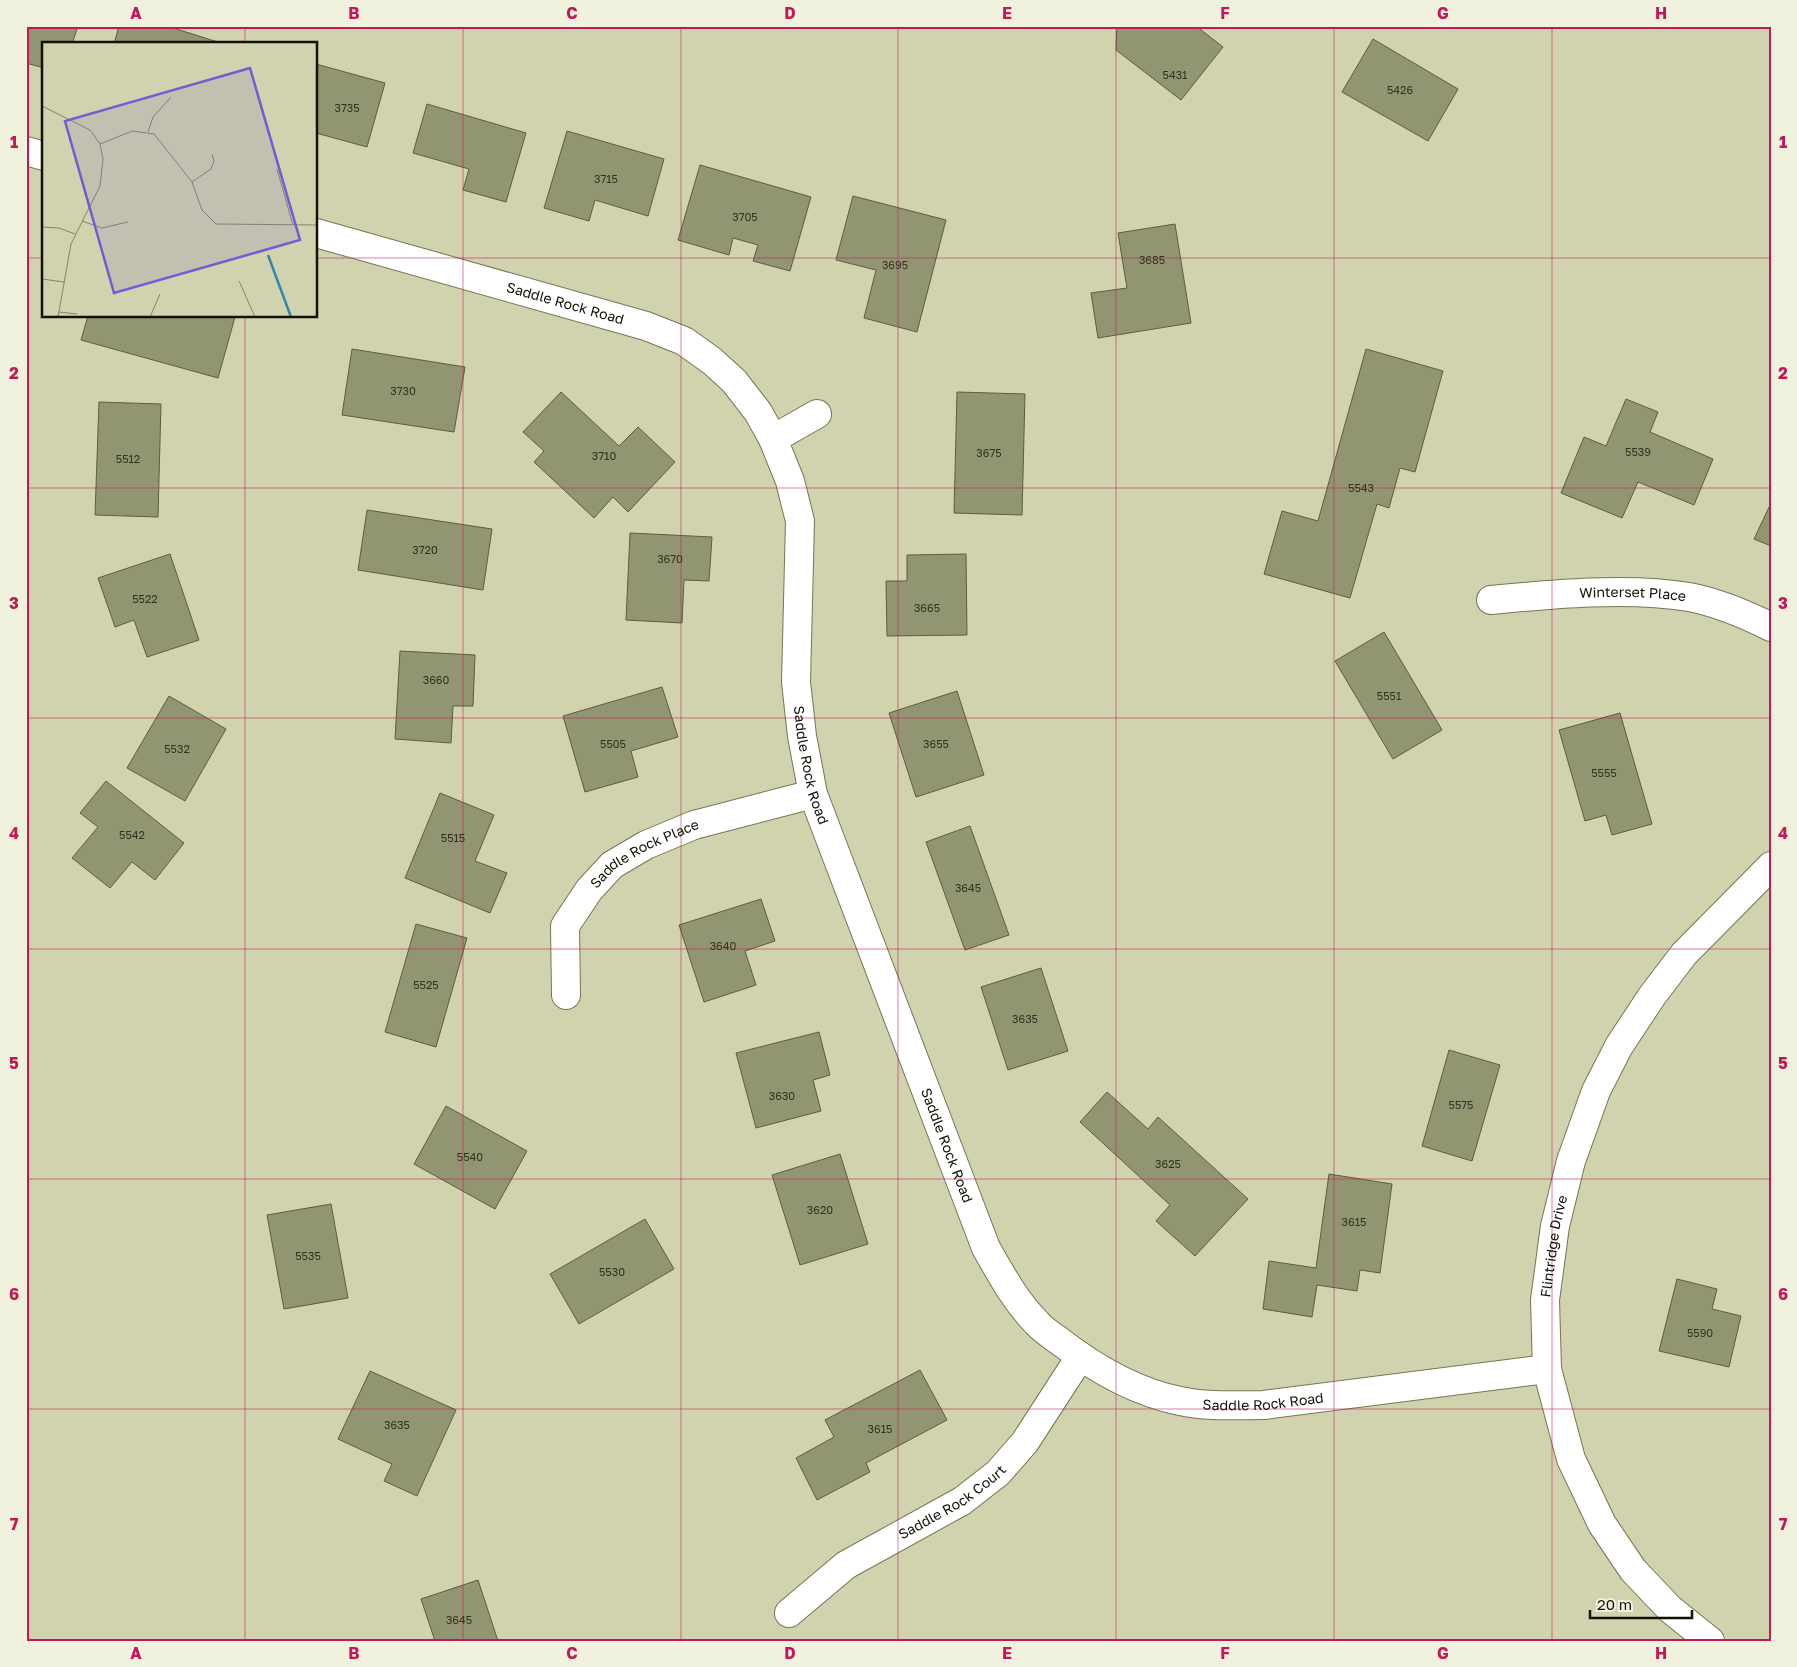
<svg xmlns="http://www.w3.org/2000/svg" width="1797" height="1667" font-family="'Golos Text',sans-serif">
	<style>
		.building { fill: #929571; stroke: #5c5e3c }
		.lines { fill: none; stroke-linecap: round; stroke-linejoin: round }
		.street-casing { stroke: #747754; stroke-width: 30 }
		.secondary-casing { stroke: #747754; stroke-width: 30 }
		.street { stroke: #fff; stroke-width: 28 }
		.secondary { stroke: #fff; stroke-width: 28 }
		.grid { fill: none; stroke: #c2185b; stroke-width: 1; stroke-opacity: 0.55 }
		.labels { text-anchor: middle; stroke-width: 4.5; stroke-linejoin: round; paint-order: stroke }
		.number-label { font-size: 11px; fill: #313220 }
		.street-label { font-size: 14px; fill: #111105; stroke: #f0f2de }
		.inset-river { fill: none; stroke: #3287ac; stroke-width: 2.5 }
		.inset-road { fill: none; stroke: #84856a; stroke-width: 1 }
		.view { fill: #7759d3; fill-opacity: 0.15; stroke: #7759d3; stroke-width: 2.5 }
		.inset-edge { fill: none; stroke: #111105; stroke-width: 2.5 }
		.neatline { fill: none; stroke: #c2185b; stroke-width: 2 }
		.grid-label { font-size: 16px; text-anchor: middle; font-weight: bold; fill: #c2185b }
	</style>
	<rect width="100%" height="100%" fill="#d0d3ad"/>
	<g class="building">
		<polygon points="26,26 78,26 72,44 44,44 44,68 26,63"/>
		<polygon points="119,26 167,26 224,44 114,44"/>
		<polygon points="1117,26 1196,26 1223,47 1181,100 1116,50"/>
		<polygon points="1373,39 1458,89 1428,141 1342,92"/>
		<polygon points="316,64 385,83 367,147 316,133"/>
		<polygon points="427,104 526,133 506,202 463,190 469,169 413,153"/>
		<polygon points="567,131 664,159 648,216 595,200 589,221 544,208"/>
		<polygon points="700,165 811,197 790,271 753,261 758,245 733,238 729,255 678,240"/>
		<polygon points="853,196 946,220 917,332 864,318 876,270 836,260"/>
		<polygon points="1175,224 1191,323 1098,338 1091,293 1127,288 1118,233"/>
		<polygon points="88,316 234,316 235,317 218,378 81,340"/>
		<polygon points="352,349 465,367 454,432 342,415"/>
		<polygon points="1366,349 1443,371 1415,472 1400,468 1389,508 1377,504 1350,598 1264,574 1282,511 1318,521"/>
		<polygon points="561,392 619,446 638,427 675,462 628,512 613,497 594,518 534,462 544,451 523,432"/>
		<polygon points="957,392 1025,394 1022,515 954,513"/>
		<polygon points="1626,399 1658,412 1650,432 1713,459 1694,505 1638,482 1622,518 1561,493 1584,437 1606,446"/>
		<polygon points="99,402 161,404 158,517 95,515"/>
		<polygon points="1771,503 1771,546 1754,539"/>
		<polygon points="367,510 492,529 483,590 358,570"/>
		<polygon points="630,533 712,537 709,581 684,580 682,623 626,620"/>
		<polygon points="170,554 199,640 147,657 134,620 115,627 98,578"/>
		<polygon points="966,554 967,635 887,636 886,581 907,581 907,555"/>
		<polygon points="1384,632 1442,730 1393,759 1335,661"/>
		<polygon points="400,651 475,655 473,706 453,706 451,743 395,739"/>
		<polygon points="662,687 678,737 631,751 638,777 585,792 563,716"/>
		<polygon points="957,691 984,775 916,797 889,713"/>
		<polygon points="169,696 226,729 185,801 127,768"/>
		<polygon points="1620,713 1652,824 1612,835 1606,815 1585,821 1559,730"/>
		<polygon points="106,781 184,843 155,880 132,862 110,888 72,858 98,827 80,813"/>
		<polygon points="440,793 494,815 475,861 507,873 490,913 405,878"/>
		<polygon points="970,826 1009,935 965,950 926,842"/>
		<polygon points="761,899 775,941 745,951 756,985 704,1002 679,925"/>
		<polygon points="416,924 467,938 436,1047 385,1032"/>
		<polygon points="1041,968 1068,1051 1008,1070 981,987"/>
		<polygon points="819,1032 830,1075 813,1080 821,1111 756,1128 736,1053"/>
		<polygon points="1449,1050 1500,1065 1472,1161 1422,1146"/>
		<polygon points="1107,1092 1148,1129 1158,1117 1248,1199 1195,1256 1156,1221 1170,1205 1080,1122"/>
		<polygon points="446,1106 527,1151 495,1209 414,1164"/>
		<polygon points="840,1154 868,1244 800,1265 772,1175"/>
		<polygon points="1329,1174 1392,1184 1380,1273 1360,1270 1357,1291 1317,1285 1312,1317 1263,1309 1269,1261 1316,1268"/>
		<polygon points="331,1204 348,1298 284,1309 267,1215"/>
		<polygon points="645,1219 674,1269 579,1324 550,1274"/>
		<polygon points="1677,1279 1717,1289 1712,1309 1741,1316 1729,1367 1659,1351"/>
		<polygon points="920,1370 947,1420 866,1463 870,1472 817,1500 796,1458 834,1437 825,1420"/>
		<polygon points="370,1371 456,1410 417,1496 384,1481 392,1464 338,1439"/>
		<polygon points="478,1580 498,1641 435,1641 421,1599"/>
	</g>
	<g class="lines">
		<g class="street-casing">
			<g id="street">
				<polyline points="26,151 44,156"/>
				<path id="s1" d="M 316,233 L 646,326 L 684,341 L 712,361 L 734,381 L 758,412 L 773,439 L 790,481 L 800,521 L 796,682 L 802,736 L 813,794 L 986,1248 C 1001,1274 1015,1301 1037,1323 C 1043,1330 1051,1335 1058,1340 C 1094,1368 1135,1392 1180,1401 C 1207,1407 1236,1405 1264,1405 L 1547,1369"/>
				<polyline points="773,439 817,414"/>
				<path id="s2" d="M 1491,600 C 1553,594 1628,587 1689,597 C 1715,602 1747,615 1771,627"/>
				<path id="s3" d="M 566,995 L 565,926 L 589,890 L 612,865 L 646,845 L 694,825 L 813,794"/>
				<path id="s4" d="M 789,1613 L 846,1565 L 962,1501 L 998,1473 L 1025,1442 L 1080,1357"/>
			</g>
		</g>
		<g class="secondary-casing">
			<g id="secondary">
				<path id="s5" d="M 1710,1641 L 1670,1609 L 1633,1570 L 1602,1524 L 1571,1459 L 1547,1369 L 1545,1300 L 1555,1226 L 1571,1161 L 1596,1091 L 1619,1046 L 1652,996 L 1684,954 L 1771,866"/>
			</g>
		</g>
		<use href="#street" class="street"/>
		<use href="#secondary" class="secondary"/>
	</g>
	<path class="grid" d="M 245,26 L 245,44M 463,26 L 463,1641M 681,26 L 681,1641M 898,26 L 898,1641M 1116,26 L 1116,1641M 1334,26 L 1334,1641M 1552,26 L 1552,1641M 26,258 L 44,258M 316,258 L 1771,258M 245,316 L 245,1641M 26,488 L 1771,488M 26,718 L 1771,718M 26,949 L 1771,949M 26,1179 L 1771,1179M 26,1409 L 1771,1409"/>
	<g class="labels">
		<g class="number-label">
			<text x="1175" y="79">5431</text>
			<text x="1400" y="94">5426</text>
			<text x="347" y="112">3735</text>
			<text x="606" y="183">3715</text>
			<text x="745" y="221">3705</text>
			<text x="1152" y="264">3685</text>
			<text x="895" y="269">3695</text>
			<text x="403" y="395">3730</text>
			<text x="1638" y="456">5539</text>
			<text x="989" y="457">3675</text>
			<text x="604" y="460">3710</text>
			<text x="128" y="463">5512</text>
			<text x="1361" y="492">5543</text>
			<text x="425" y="554">3720</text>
			<text x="670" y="563">3670</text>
			<text x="145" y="603">5522</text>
			<text x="927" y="612">3665</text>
			<text x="436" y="684">3660</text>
			<text x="1389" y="700">5551</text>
			<text x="613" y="748">5505</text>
			<text x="936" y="748">3655</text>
			<text x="177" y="753">5532</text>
			<text x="1604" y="777">5555</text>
			<text x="132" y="839">5542</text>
			<text x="453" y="842">5515</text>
			<text x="968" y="892">3645</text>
			<text x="723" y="950">3640</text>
			<text x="426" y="989">5525</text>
			<text x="1025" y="1023">3635</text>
			<text x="782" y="1100">3630</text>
			<text x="1461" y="1109">5575</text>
			<text x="470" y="1161">5540</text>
			<text x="1168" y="1168">3625</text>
			<text x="820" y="1214">3620</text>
			<text x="1354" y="1226">3615</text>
			<text x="308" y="1260">5535</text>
			<text x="612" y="1276">5530</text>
			<text x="1700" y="1337">5590</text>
			<text x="397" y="1429">3635</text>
			<text x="880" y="1433">3615</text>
			<text x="459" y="1624">3645</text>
		</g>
		<g class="street-label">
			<text dy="5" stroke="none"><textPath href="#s1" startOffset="259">Saddle Rock Road</textPath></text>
			<text dy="5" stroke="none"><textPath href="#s2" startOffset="142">Winterset Place</textPath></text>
			<text dy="5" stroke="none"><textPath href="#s1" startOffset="850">Saddle Rock Road</textPath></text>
			<text dy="5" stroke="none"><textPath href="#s3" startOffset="180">Saddle Rock Place</textPath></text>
			<text dy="5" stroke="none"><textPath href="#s1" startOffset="1255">Saddle Rock Road</textPath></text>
			<text dy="5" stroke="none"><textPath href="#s5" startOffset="449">Flintridge Drive</textPath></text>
			<text dy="5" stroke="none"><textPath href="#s1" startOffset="1704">Saddle Rock Road</textPath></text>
			<text dy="5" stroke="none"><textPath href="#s4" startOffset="198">Saddle Rock Court</textPath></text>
		</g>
	</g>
	<g transform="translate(42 42)">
		<rect width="275" height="275" fill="#d0d3ad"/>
		<path class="inset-river" d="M 226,213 L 249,275"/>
		<path class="inset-road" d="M 0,64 L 48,88 L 58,102 L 61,117 L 58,144 L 29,202 L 16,275M 106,90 L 111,75 L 129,55M 58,102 L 90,89 L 112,92 L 150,140 L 160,168 L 174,182 L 275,183M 235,127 L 251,183M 150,140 L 169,127 L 172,119 L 170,112M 40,179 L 60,186 L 86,180M 0,185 L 17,186 L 33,192M 0,237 L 22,240M 197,239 L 213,275M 17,270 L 35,272M 108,275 L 118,252"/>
		<path class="view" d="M 208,26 L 258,198 L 72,251 L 23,79 Z"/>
		<rect width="275" height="275" class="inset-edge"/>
	</g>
	<rect width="1797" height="1667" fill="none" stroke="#f0f2de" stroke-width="55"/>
	<path d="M1590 1610v8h102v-8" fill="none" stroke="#111105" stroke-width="2.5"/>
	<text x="1597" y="1610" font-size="15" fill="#111105" stroke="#f0f2de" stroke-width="4" paint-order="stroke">20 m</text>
	<rect x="28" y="28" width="1742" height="1612" class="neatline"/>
	<g class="grid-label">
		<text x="136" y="19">A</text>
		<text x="354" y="19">B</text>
		<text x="572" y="19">C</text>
		<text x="790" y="19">D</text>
		<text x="1007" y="19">E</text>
		<text x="1225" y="19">F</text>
		<text x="1443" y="19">G</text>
		<text x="1661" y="19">H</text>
		<text x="14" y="148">1</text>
		<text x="1783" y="148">1</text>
		<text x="14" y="379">2</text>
		<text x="1783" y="379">2</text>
		<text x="14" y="609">3</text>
		<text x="1783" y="609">3</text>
		<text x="14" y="839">4</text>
		<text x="1783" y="839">4</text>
		<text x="14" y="1069">5</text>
		<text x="1783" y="1069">5</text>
		<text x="14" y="1300">6</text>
		<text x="1783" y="1300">6</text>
		<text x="14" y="1530">7</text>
		<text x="1783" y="1530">7</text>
		<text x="136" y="1659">A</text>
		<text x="354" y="1659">B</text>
		<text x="572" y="1659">C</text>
		<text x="790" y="1659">D</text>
		<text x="1007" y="1659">E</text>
		<text x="1225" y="1659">F</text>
		<text x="1443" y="1659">G</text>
		<text x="1661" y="1659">H</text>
	</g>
</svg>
